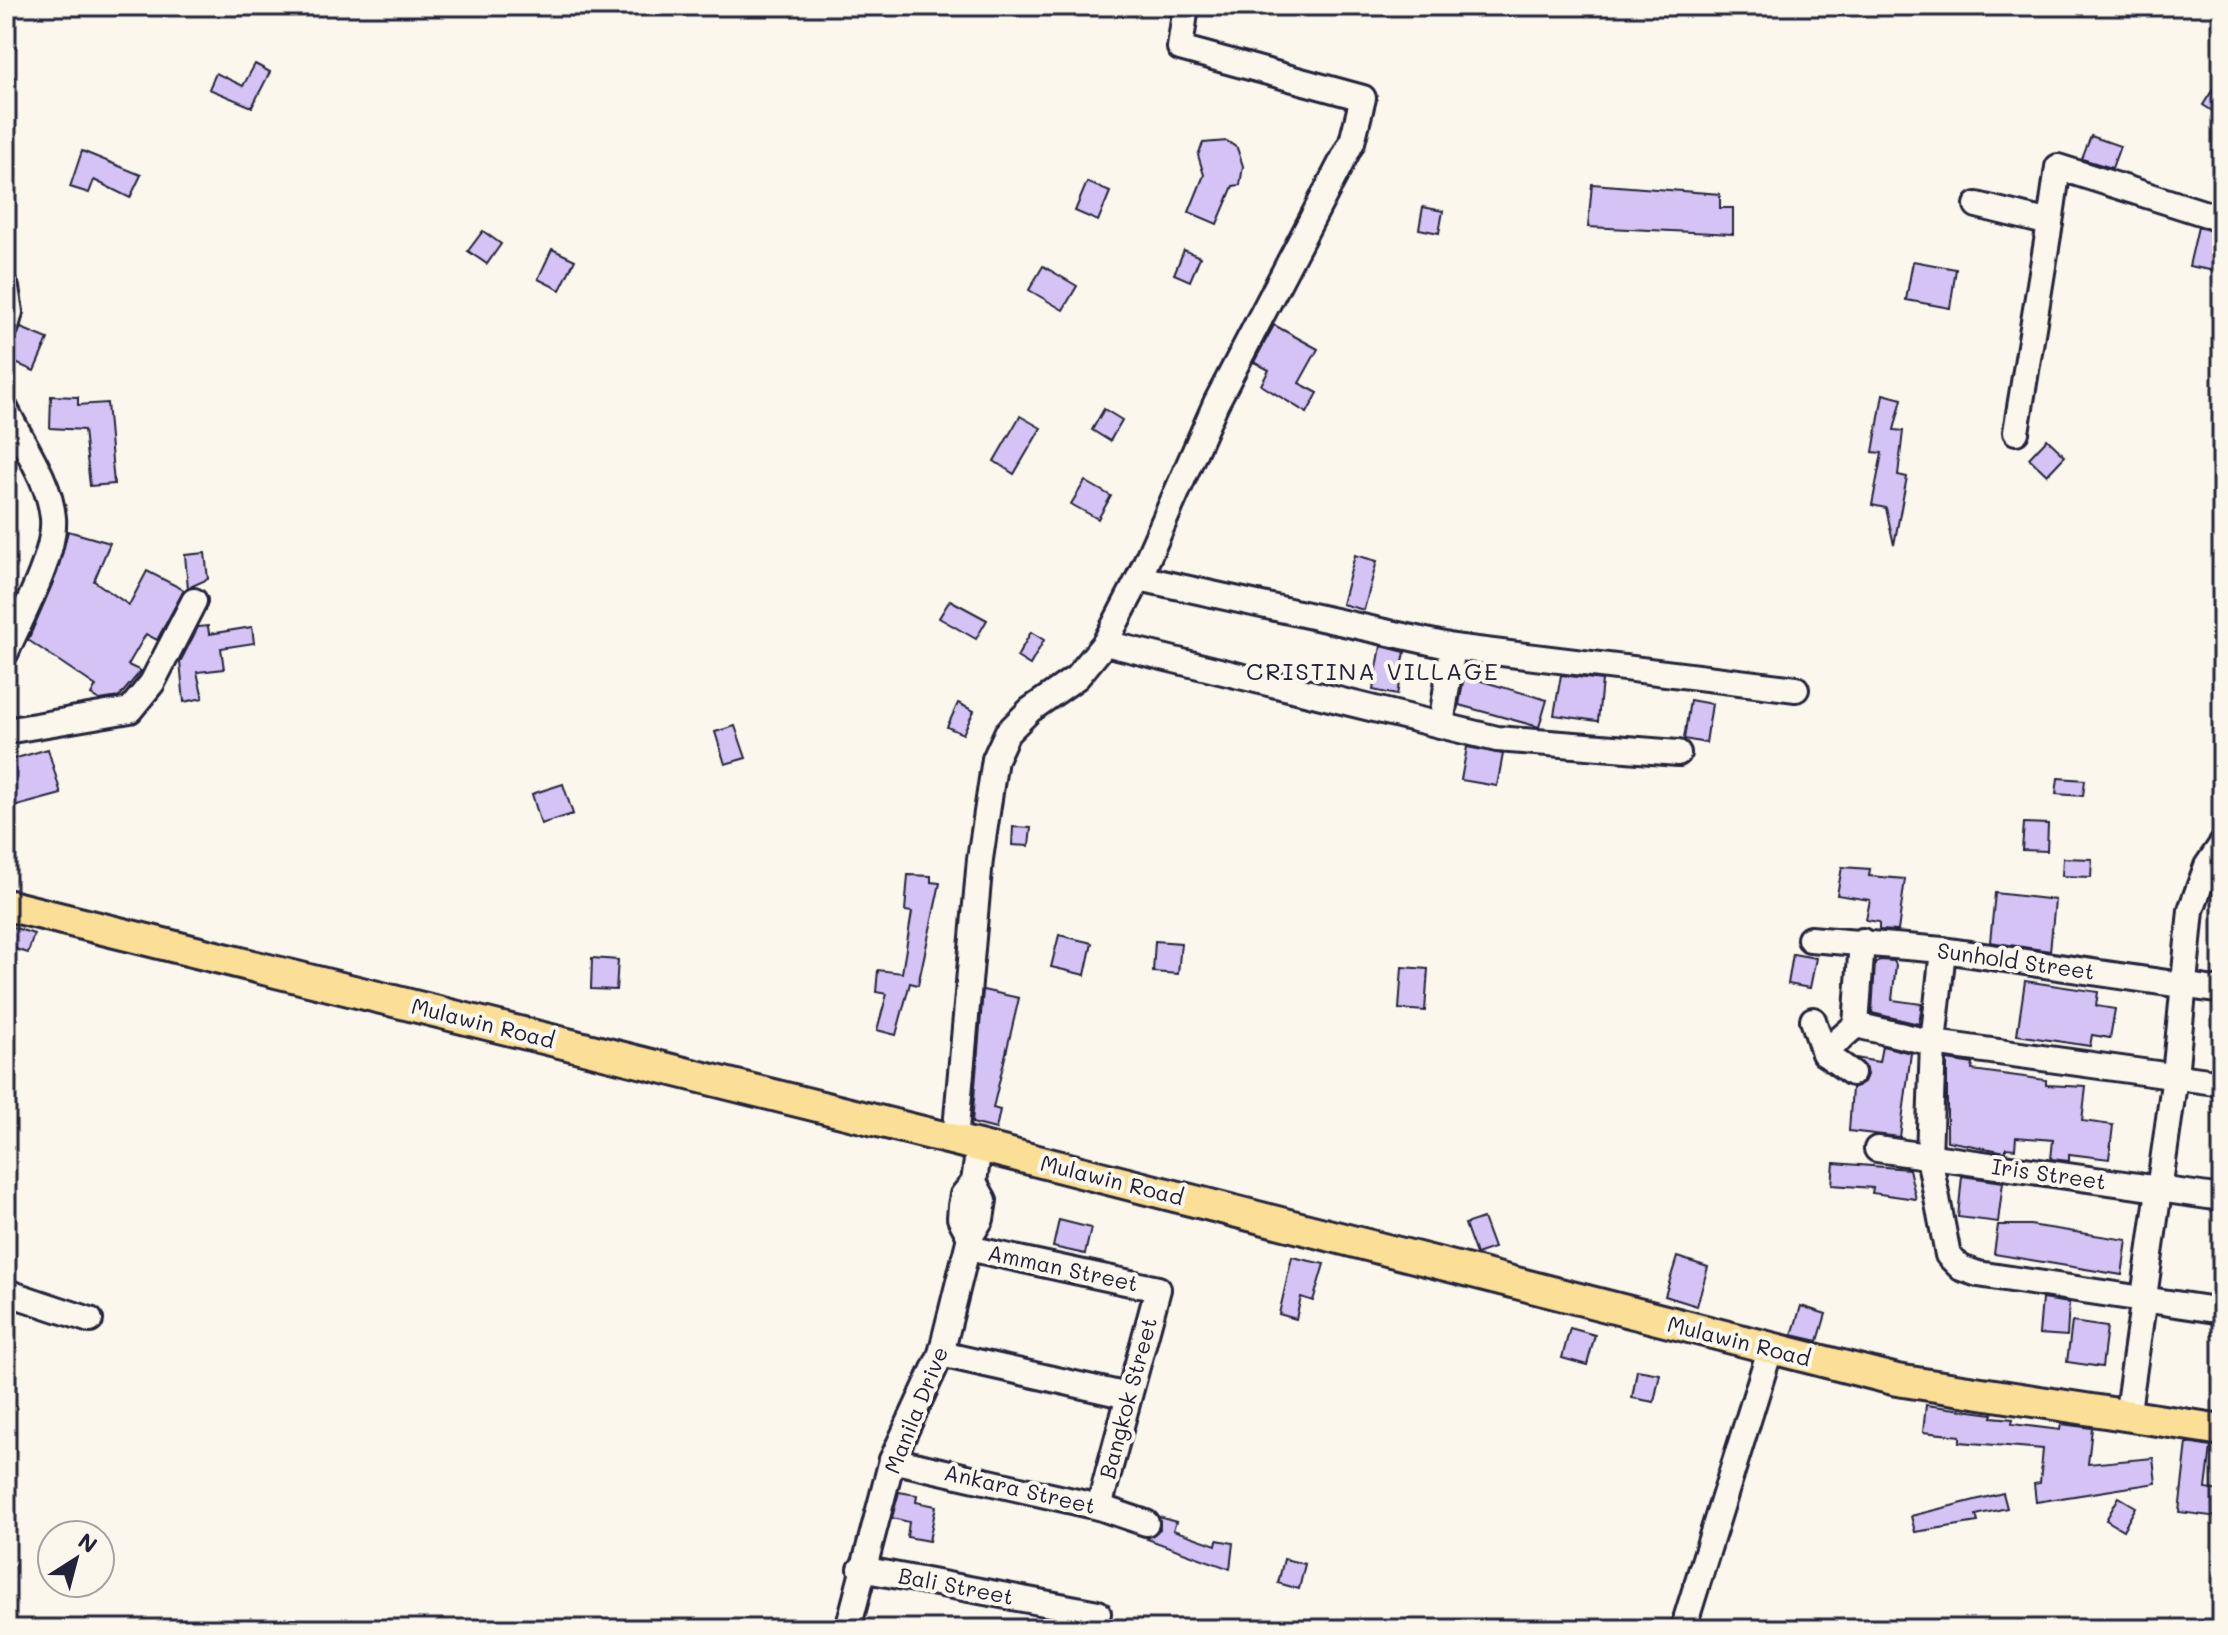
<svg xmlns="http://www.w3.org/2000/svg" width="2228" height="1635" font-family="Mali,sans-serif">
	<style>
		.building { fill: #d4c3f4; stroke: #22223b; stroke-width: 2 }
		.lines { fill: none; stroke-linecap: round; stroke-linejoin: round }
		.minor-casing { stroke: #22223b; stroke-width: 30 }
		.major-casing { stroke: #22223b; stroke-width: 36 }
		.minor { stroke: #fbf7ec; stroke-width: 24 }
		.major { stroke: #fbdf96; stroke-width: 30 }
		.labels { text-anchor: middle; stroke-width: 8; stroke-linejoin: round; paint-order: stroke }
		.street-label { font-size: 22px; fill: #22223b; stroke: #fbf7ec }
		.neighbourhood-label { font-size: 24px; letter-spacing: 2px; fill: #22223b; stroke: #fbf7ec }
	</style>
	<rect width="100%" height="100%" fill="#fbf7ec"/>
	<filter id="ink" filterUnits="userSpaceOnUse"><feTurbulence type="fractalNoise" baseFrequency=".0125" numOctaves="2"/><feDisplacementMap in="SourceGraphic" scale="16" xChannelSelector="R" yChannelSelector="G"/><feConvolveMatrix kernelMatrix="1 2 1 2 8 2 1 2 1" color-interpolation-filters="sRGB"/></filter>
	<g filter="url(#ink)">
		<g class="building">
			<polygon points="255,64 270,72 252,107 209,89 216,73 243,86"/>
			<polygon points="2222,75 2222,117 2203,105"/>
			<polygon points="2091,136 2120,146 2112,168 2082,159"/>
			<polygon points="1227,141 1237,148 1243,166 1240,185 1233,186 1217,224 1189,212 1204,175 1198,155 1203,143"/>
			<polygon points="82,151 141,175 130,198 94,180 89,193 70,187"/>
			<polygon points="1087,182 1110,192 1098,221 1075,211"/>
			<polygon points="1592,184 1720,194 1720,208 1733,208 1733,234 1588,227"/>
			<polygon points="1423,207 1443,211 1439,233 1419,229"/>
			<polygon points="2198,227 2222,234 2215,271 2189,266"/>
			<polygon points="483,231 501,244 487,264 468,251"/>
			<polygon points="552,249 575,260 560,290 538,279"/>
			<polygon points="1184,250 1200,257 1190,281 1174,274"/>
			<polygon points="1913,261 1956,269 1950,308 1906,300"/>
			<polygon points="1043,266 1077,286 1063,310 1029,290"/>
			<polygon points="1274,325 1318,349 1299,383 1318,393 1307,413 1261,385 1269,370 1254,362"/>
			<polygon points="21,328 48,339 34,371 6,359 11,341"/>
			<polygon points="1883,394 1902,399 1894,430 1903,431 1898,475 1907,477 1894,545 1886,508 1872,505 1882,453 1873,452"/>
			<polygon points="51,396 78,397 78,405 107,403 114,484 90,486 84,430 50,428"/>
			<polygon points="1104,409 1122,420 1110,441 1092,430"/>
			<polygon points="1020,416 1041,428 1014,474 994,461"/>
			<polygon points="2047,439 2065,456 2047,475 2029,458"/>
			<polygon points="1085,481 1111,496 1098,519 1071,504"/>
			<polygon points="68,531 110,543 94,581 129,605 147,571 184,590 157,640 146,634 128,665 141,671 119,697 100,700 91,695 96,686 28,640 57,573"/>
			<polygon points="205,553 208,579 188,588 185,555"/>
			<polygon points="1355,555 1377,561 1364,610 1342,604"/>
			<polygon points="950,600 987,620 976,639 939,618"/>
			<polygon points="208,626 209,634 252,627 254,643 221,648 224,669 197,672 203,698 184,702 180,662 198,627"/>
			<polygon points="1031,632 1044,640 1030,665 1017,657"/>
			<polygon points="1381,646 1405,652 1397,695 1373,690"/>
			<polygon points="1561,675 1602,680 1598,721 1554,715"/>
			<polygon points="1464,676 1547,700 1539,727 1459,705"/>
			<polygon points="1690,700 1712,704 1706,743 1684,739"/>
			<polygon points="958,703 974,711 963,734 947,727"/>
			<polygon points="735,726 746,758 725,764 715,732"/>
			<polygon points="1467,747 1503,754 1497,786 1461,780"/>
			<polygon points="48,749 61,794 6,809 6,761"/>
			<polygon points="2058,778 2085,780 2083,796 2056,794"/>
			<polygon points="563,784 573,814 541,824 532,794"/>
			<polygon points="2024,823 2048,824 2047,851 2022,850"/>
			<polygon points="1013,827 1031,828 1029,846 1012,845"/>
			<polygon points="2063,858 2092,859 2091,877 2062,876"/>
			<polygon points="1842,867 1870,869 1869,876 1905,879 1898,931 1879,930 1879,922 1866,920 1870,900 1837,895"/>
			<polygon points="908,875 931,876 931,882 940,883 918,985 910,983 896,1035 877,1030 887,994 876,992 878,970 902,973 912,912 905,911"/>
			<polygon points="1995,893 2055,900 2050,951 1990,942"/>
			<polygon points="12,927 34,934 28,953 6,946"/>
			<polygon points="1059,935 1092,943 1085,975 1051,967"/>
			<polygon points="1155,941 1181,943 1178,974 1153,972"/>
			<polygon points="1793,954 1816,958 1810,988 1788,984"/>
			<polygon points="592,958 618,960 616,990 591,989"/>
			<polygon points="1880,960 1894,961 1896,965 1892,1000 1922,1004 1919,1024 1872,1013 1875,963"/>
			<polygon points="1402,967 1428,969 1425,1011 1399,1009"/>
			<polygon points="2025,981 2098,992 2096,1006 2115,1009 2110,1038 2092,1035 2090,1046 2017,1035"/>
			<polygon points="983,990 1019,998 993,1108 1000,1110 996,1129 972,1123"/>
			<polygon points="1882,1046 1911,1053 1900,1137 1849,1131 1852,1088 1864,1082 1867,1075 1865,1066 1856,1058 1879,1062"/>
			<polygon points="1947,1060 1973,1064 1972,1070 2046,1080 2046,1085 2086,1087 2082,1121 2113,1125 2109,1159 2069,1154 2069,1161 2051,1159 2053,1140 2016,1137 2015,1149 2006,1148 2006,1152 1947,1141"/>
			<polygon points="1834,1163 1909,1169 1916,1199 1872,1193 1873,1188 1832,1185"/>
			<polygon points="1962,1176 2003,1182 1998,1222 1958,1217"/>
			<polygon points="1483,1218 1494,1248 1476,1254 1465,1224"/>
			<polygon points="1059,1220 1091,1228 1085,1254 1053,1247"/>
			<polygon points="1998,1225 2030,1225 2127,1240 2122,1275 1994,1254"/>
			<polygon points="1292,1257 1324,1264 1313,1301 1301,1297 1296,1319 1279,1314"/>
			<polygon points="1677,1257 1708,1267 1697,1306 1665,1296"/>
			<polygon points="2042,1299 2069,1303 2067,1336 2039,1334"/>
			<polygon points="1801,1306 1826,1314 1818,1341 1792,1335"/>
			<polygon points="2072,1322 2107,1327 2102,1367 2067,1362"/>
			<polygon points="1570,1328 1595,1335 1587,1365 1562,1358"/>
			<polygon points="1637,1370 1660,1374 1654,1402 1632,1398"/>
			<polygon points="1926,1405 1993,1414 1992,1417 2013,1419 2012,1424 2060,1430 2061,1424 2092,1428 2088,1464 2153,1458 2156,1483 2036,1502 2034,1484 2040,1483 2043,1449 1960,1442 1960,1436 1923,1432"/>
			<polygon points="2187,1443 2211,1447 2206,1489 2221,1491 2218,1517 2179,1512"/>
			<polygon points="899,1492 917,1495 916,1502 936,1506 929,1541 907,1537 909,1522 892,1518"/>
			<polygon points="2003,1493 2007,1508 1976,1515 1978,1522 1915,1532 1911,1516"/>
			<polygon points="2119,1497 2136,1507 2123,1530 2106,1520"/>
			<polygon points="1159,1517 1176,1522 1173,1530 1216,1545 1217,1540 1233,1543 1230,1569 1147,1539 1160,1529"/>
			<polygon points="1284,1559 1305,1564 1299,1589 1278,1583"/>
		</g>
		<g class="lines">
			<g class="minor-casing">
				<g id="minor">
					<polyline points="1977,205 2050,223 2058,167 2222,219"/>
					<polyline points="6,288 10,312 6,327"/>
					<path d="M 6,410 C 22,443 50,481 53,518 C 56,555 21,617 6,652"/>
					<polyline points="2016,432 2050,223"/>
					<polyline points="1139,578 1453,647 1796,689"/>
					<polyline points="1105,643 1497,739 1678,753"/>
					<polyline points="1441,725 1453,647"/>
					<polyline points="6,731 130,710 152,683 194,601"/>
					<polyline points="1810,939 1943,950 2222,991"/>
					<polyline points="1943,950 1933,1043 1929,1157 1948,1255 1961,1268 1978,1274 2222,1311"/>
					<polyline points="1813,1020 1824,1053 1852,1073"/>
					<polyline points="1856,1025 1933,1043 2222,1083"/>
					<polyline points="1824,1053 1856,1025 1862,941"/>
					<polyline points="955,1140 980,859 995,759 1007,733 1030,710 1077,677 1105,643 1139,578 1216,403 1352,142 1363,98 1180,48 1186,6"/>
					<polyline points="1877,1149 2222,1198"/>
					<polyline points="970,1237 960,1218 961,1206 963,1195 974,1182 979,1146"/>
					<polyline points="968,1248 1158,1289 1099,1507"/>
					<polyline points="6,1292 90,1320"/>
					<polyline points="941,1354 1128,1396"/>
					<polyline points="2127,1418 2175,1076 2191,910 2207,866 2222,844"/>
					<polyline points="892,1460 1099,1507 1146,1523"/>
					<polyline points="861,1569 1098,1613"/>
					<polyline points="848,1629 892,1460 941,1354 970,1237 981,1219 984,1200 974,1182"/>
					<polyline points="1683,1629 1770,1350"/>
				</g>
			</g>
			<g class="major-casing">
				<polyline id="major" points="6,905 955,1140 1897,1380 2222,1430"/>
			</g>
			<use href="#minor" class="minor"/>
			<use href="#major" class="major"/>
		</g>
	</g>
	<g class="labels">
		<g class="street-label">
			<text transform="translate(2016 961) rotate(8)" y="8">Sunhold Street</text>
			<text transform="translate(483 1023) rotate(14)" y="8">Mulawin Road</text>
			<text transform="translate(2049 1174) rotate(8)" y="8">Iris Street</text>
			<text transform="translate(1112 1180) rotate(14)" y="8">Mulawin Road</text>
			<text transform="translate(1063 1268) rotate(12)" y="8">Amman Street</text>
			<text transform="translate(1739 1341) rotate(14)" y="8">Mulawin Road</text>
			<text transform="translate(1128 1398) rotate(-75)" y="8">Bangkok Street</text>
			<text transform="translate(916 1410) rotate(-68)" y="8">Manila Drive</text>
			<text transform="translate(1020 1489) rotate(13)" y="8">Ankara Street</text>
			<text transform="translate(956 1586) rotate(11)" y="8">Bali Street</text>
		</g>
		<g class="neighbourhood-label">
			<text x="1373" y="680">CRISTINA VILLAGE</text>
		</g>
	</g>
	<rect width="2228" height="1635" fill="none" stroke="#fbf7ec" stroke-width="32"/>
	<rect x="16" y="16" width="2196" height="1603" fill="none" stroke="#22223b" stroke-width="3" filter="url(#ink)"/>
	<g transform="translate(76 1559) rotate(36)"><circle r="38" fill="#fbf7ec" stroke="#a4a2a5" stroke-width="2"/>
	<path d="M0-6L14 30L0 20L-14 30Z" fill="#22223b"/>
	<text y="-12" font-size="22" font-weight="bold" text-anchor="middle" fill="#22223b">N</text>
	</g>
</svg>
